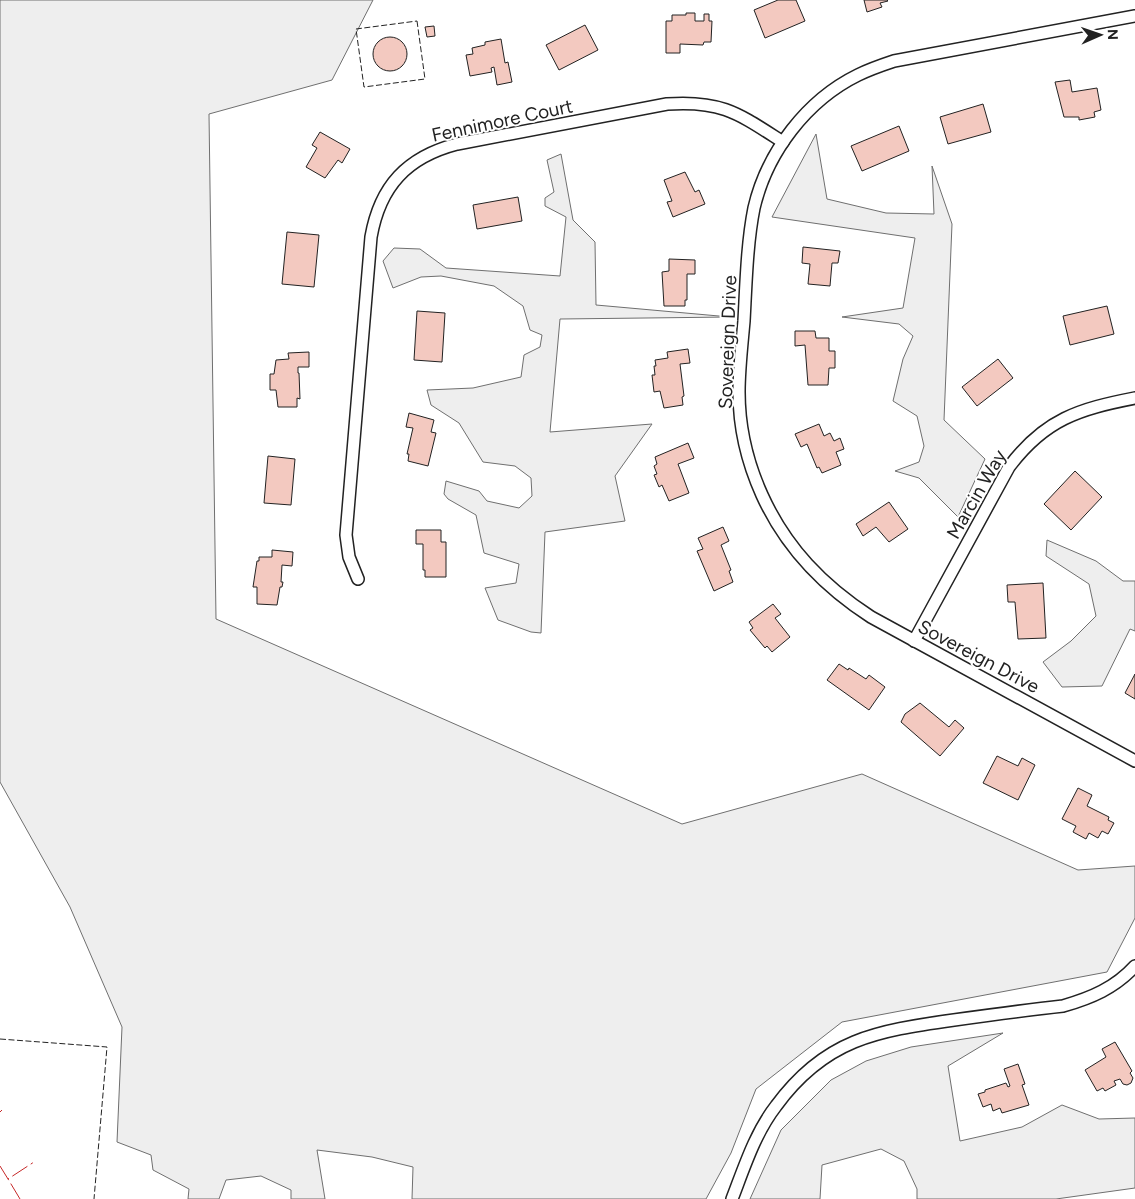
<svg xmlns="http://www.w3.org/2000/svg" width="1135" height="1199" font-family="Figtree,sans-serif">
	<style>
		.green { fill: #eee; stroke: #6f6f6f }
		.building { fill: #f3c9c0; stroke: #222 }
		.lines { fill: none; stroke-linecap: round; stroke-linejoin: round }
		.street-casing { stroke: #222; stroke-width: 14 }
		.street { stroke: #fff; stroke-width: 11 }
		.fence { stroke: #222; stroke-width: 1; stroke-dasharray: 6 2.5; stroke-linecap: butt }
		.power { stroke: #c62828; stroke-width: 1; stroke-dasharray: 18 4 2.5 4; stroke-linecap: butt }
		.labels { text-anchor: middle; stroke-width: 4; stroke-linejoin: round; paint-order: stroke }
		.street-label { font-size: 19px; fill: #222; stroke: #fff }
	</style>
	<rect width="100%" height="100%" fill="#fff"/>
	<g class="green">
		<polygon points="0,0 373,0 332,80 209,114 216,619 682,824 862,774 1078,870 1135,866 1135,918 1107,972 842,1022 756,1089 731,1153 706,1199 412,1199 413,1167 372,1157 317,1150 325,1199 291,1199 291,1190 261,1176 226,1180 219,1199 188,1199 189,1189 153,1170 151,1155 117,1142 122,1027 70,907 0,782"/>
		<polygon points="816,134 827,199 886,213 934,214 932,166 952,224 944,420 985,459 958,517 919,478 895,471 919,462 924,446 917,416 893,401 903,359 913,336 899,324 842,317 903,308 915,238 772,217"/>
		<polygon points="561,154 573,220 595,242 596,305 730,317 560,319 550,432 652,424 615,476 625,521 545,532 541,633 531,632 498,620 485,588 516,583 519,564 484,553 476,515 448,499 444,494 446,481 479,491 487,501 519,508 532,496 531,478 515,466 483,462 459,423 431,405 427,390 473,388 521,377 524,355 540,347 542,335 530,330 523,306 494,286 441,276 421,277 393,288 383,261 394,248 420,249 446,268 560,276 566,217 545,206 545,198 554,192 547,160"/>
		<polygon points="1047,540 1096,561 1123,581 1135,581 1135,631 1130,629 1102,686 1062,687 1043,662 1071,641 1096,616 1089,584 1046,556"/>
		<polygon points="1003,1033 948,1066 960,1141 1022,1127 1062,1105 1099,1119 1135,1118 1135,1188 1056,1199 917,1199 917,1189 904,1161 881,1149 822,1165 820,1199 750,1199 781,1130 831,1080 866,1061 911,1047"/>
	</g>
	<g class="building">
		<polygon points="778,0 796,0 805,21 765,38 754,10"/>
		<polygon points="864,0 887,0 888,1 880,3 882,7 867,12"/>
		<polygon points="686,13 695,13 695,21 704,21 704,14 709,14 709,21 712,21 711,42 704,42 703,45 680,44 680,53 666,53 666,21 672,21 672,15 686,15"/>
		<polygon points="585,25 598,50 559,70 546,45"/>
		<polygon points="434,26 435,36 427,37 425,27"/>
		<circle cx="390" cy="54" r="17"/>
		<polygon points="501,39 505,63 508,62 512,82 497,85 494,67 491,68 492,72 470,76 466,55 473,54 472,48 485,45 485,42"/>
		<polygon points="1070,80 1072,92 1097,88 1101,110 1094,112 1095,117 1079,120 1079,117 1064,117 1055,82"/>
		<polygon points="983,104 991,132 948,144 940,117"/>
		<polygon points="899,126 909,151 862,171 851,146"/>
		<polygon points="320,132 350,149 342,163 338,160 325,178 306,167 317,148 312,145"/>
		<polygon points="685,172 695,192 699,190 705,204 673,217 667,202 672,201 664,180"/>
		<polygon points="518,197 522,221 477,229 473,205"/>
		<polygon points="287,232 319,235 314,287 282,284"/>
		<polygon points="803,247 840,251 838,263 832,263 830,286 808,284 810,264 802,263"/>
		<polygon points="669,259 695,260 695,274 687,274 687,300 685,300 685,306 664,306 662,272 669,271"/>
		<polygon points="1107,306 1114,334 1070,345 1063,316"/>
		<polygon points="417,311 445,313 442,362 414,360"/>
		<polygon points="795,331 815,331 816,338 829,338 829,351 835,351 835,368 829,368 828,385 808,385 805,345 795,346"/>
		<polygon points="688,349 690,363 680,364 684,396 682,397 683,405 664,408 660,391 654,392 652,375 655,375 654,366 656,366 655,360 668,358 667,352"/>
		<polygon points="309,352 309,367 298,367 298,373 299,373 300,399 297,398 297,407 278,407 276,390 270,390 270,374 274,374 276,360 289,359 288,353"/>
		<polygon points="998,359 1013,378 977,406 962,387"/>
		<polygon points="409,413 434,420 431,432 436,433 428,466 408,461 409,454 407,454 413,428 406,427"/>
		<polygon points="819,424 824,436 830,433 834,441 840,438 844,449 836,452 841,465 822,473 819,467 817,468 807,444 801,447 795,434"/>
		<polygon points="688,443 694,458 678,464 689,493 669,501 662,485 659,487 654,475 657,474 654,466 657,464 655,457"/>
		<polygon points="268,456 295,459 291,505 264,503"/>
		<polygon points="1075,471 1102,497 1071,530 1044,504"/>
		<polygon points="889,502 908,529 889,542 876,527 863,536 856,524"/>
		<polygon points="723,527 729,541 721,545 731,570 729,571 733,582 714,591 697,551 703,549 698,538"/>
		<polygon points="416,530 441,530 441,542 446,542 446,577 425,577 425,570 423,570 423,544 416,544"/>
		<polygon points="272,550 293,552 292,566 282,565 281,582 283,582 282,587 280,587 277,605 257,604 257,587 253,587 257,561 259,561 259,557 272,557"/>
		<polygon points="1043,583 1046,638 1018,639 1015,602 1008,602 1007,585"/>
		<polygon points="773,604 781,614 775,618 790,637 772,652 767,646 765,648 750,630 753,628 749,622"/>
		<polygon points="839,664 848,670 849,668 866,679 869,675 885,687 869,710 827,680"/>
		<polygon points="1135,674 1135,699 1125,693"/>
		<polygon points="920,703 949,727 955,720 964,728 940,756 901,722 905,714"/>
		<polygon points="997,756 1018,766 1022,758 1035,765 1018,800 983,783"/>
		<polygon points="1078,788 1092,795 1087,806 1109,817 1108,820 1114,823 1108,834 1102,831 1098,838 1089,833 1086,839 1073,832 1076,826 1062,819"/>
		<polygon points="1115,1042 1132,1071 1130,1073 1133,1078 1131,1083 1127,1085 1123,1084 1120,1079 1114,1081 1116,1085 1105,1091 1103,1088 1097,1091 1085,1070 1106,1057 1102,1049"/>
		<polygon points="1018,1064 1025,1084 1022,1085 1029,1105 1002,1113 1000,1108 993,1111 991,1104 983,1107 978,1094 985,1092 985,1090 1006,1083 1008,1087 1010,1086 1004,1069"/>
	</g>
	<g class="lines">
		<g class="street-casing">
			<g id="street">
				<path d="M 1135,16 L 894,61 C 882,65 870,69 858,75 C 807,100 767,152 754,208 C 747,243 746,284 744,321 C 742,344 739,369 739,392 C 739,427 748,464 762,495 C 786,548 823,586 871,617 L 1135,761"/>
				<path d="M 358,579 L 349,557 L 346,535 L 371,237 C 380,186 407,157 457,144 L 667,104 C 722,100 739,114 783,142"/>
				<path d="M 914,641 L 1009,467 C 1045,419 1079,409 1135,398"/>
				<path d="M 732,1199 C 744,1168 755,1133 776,1106 C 825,1039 876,1031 954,1020 C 990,1015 1027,1010 1063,1006 C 1091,998 1115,988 1135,966"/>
			</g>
		</g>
		<use href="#street" class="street"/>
		<g class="fence">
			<polygon points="417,21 425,79 364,87 356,29"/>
			<polyline points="0,1039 107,1047 94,1199"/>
		</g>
		<g class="power">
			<polyline points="0,1112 2,1110"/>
			<polyline points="0,1166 8,1179"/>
			<polyline points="20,1199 8,1179 34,1162"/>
		</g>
	</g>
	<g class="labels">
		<g class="street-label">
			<text transform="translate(502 120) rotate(-12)" y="7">Fennimore Court</text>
			<text transform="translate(727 342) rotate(-88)" y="7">Sovereign Drive</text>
			<text transform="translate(976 494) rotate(-60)" y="7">Marcin Way</text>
			<text transform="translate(979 656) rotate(28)" y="7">Sovereign Drive</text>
		</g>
	</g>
	<g transform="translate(1100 35) rotate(88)" stroke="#ffffff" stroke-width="4" paint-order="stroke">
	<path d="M0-4L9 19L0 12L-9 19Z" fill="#222222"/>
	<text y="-8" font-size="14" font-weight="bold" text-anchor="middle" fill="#222222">N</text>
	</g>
</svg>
